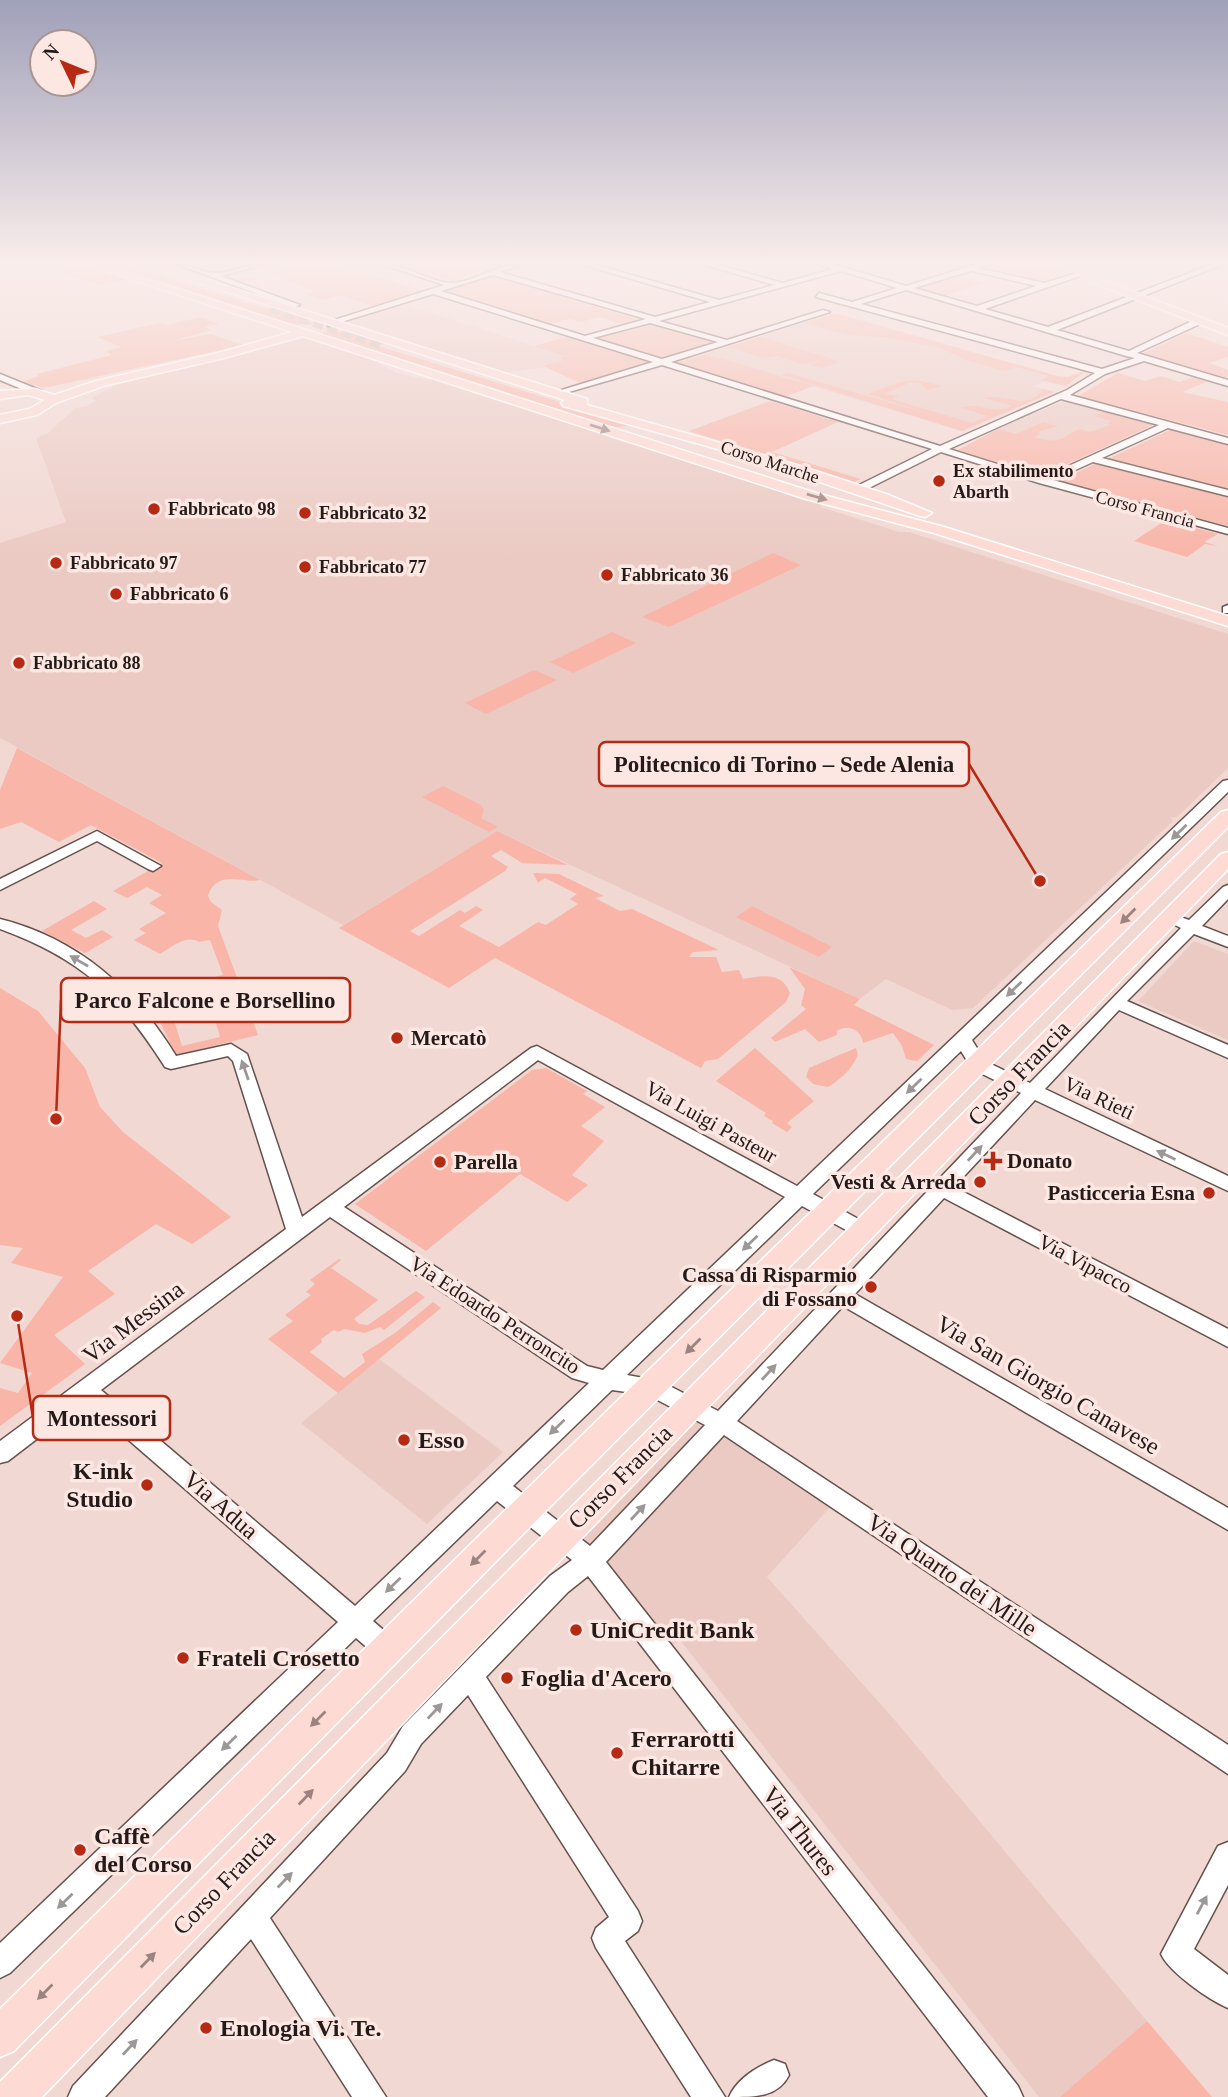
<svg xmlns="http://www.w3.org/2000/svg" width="1228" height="2097" font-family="Georgia,serif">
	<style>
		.built { fill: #ebcac3 }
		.green { fill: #f8b5a8 }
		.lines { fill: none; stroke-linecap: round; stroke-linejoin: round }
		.major-tunnel { stroke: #c9b2ae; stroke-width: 10; stroke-dasharray: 10 5; stroke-linecap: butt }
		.minor-casing { stroke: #66514c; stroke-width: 3 }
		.major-casing { stroke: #fff; stroke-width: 3 }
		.minor { fill: #fff; fill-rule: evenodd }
		.major { fill: #fddad3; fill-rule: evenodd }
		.oneway { fill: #9b847f }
		.oneway2 { fill: #9c9898 }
		.poi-dot { fill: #b62a13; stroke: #fce7e3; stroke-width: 2.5 }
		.labels { text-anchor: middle; stroke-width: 7; stroke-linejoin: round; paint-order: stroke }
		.far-street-label { font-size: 18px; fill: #241b19; stroke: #fce7e3 }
		.far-poi-label { font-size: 18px; font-weight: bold; fill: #241b19; stroke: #fce7e3; text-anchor: start }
		.poi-label { font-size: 21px; font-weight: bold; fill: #241b19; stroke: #fce7e3; text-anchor: start }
		.street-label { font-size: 21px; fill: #241b19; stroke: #fce7e3 }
		.near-street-label { font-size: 24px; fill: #241b19; stroke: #fce7e3 }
		.near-poi-label { font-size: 24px; font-weight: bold; fill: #241b19; stroke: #fce7e3; text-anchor: start }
		.leader { fill: none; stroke: #b62a13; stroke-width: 2.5 }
		.callout-dot { fill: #b62a13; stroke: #fce7e3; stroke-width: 2.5 }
		.callout { fill: #fce7e3; stroke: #b62a13; stroke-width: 2.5 }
		.callout-label { font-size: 23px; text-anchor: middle; font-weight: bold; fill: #241b19 }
	</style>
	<rect width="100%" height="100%" fill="#f2d8d3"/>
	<g class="built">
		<polygon points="402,304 576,359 546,367 500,373 343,324"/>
		<polygon points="835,313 1057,376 1034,386 1054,392 962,431 705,354"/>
		<polygon points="306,338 381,362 377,363 397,373 426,380 433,378 612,436 610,438 630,444 640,445 821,504 821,507 899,532 909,532 1228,634 1228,768 1177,817 1170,817 1173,821 973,1008 952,1010 886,979 860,999 497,831 343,925 0,738 0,543 66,522 36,438 48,433 75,408 85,407 96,401 92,398 118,384"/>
		<polygon points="1064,401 1153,425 1053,452 988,433"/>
		<polygon points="1194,941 1228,954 1228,1040 1138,1001"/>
		<polygon points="379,1359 503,1452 427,1524 301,1423"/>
		<polygon points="689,1412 831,1506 767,1577 893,1718 1147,2021 1060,2097 1039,2097 680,1640 664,1650 567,1536"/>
	</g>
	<g class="green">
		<polygon points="97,264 122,264 266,309 274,307 135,264 139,264 285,309 314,324 289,325"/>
		<path d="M 272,264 L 277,264 L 265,268 L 275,271 L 305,264 L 326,264 L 354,274 L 365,272 L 422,291 L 372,306 L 340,295 L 322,300 L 305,294 L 315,291 L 257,269 L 228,276 C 238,281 247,275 257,279 L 240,283 L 221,276 Z"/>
		<polygon points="395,264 461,264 483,271 453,281"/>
		<polygon points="998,264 1054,264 1067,272 1039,282 982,269"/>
		<polygon points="87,266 128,279 99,285 56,271"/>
		<polygon points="493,276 640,320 623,324 599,317 581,322 569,319 552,324 446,291"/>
		<polygon points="958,276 985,283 944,296 919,288"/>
		<polygon points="835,313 1057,376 1067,377 1086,371 1066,386 1040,380 1049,376 1017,367 1005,371 966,360 940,348 884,337 849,335 805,323"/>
		<polygon points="201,317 219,324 205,327 211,330 172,341 210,334 244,345 44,388 23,382 39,376 37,374 112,355 105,351 121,347 97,337 160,323 167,325"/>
		<polygon points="653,324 714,342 662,358 598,339"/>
		<path d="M 328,331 L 356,333 L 554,396 L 386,343 L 378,346 L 632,424 C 614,434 572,416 551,411 L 558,410 L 323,337 L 323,332 Z"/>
		<polygon points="1186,333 1228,347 1228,357 1209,363 1228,370 1228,376 1224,378 1142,354"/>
		<polygon points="566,337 649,362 580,383 543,366 564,360 561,358 565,356 534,346"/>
		<polygon points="760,337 836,360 838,362 823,368 811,365 821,360 805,365 777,356 764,358 728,347"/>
		<polygon points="705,354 814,386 784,397 676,363"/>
		<path d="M 788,373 L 929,414 L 868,394 C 902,381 906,376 942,386 L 927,390 L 921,383 L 911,382 L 885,394 L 899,396 L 892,399 L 972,423 L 987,416 L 961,408 C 982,400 989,416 1012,406 L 985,398 C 1003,393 1028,412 1043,389 L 1054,392 L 962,431 L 782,375 Z"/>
		<polygon points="1118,373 1145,381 1161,376 1179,382 1194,377 1209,381 1182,392 1228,402 1228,435 1078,396"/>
		<polygon points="770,401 838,422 772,452 861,479 854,482 766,455 768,454 759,453 689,431"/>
		<path d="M 1104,412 L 1153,425 L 1041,476 L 958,450 L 998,429 L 1016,434 L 1044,422 L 1058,426 L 1038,432 L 1040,434 L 1034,437 C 1062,446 1063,436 1079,429 L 1090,432 L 1110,425 L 1108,423 L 1112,421 L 1093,416 Z"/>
		<polygon points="1170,430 1228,445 1228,489 1108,459"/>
		<polygon points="1097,463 1228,497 1228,526 1059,481"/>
		<polygon points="1166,520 1218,534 1204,542 1218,546 1205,544 1187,557 1134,541"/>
		<polygon points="773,553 801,565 669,627 642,617"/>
		<polygon points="612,632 636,643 573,673 550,662"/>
		<polygon points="534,670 557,680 486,714 465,703"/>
		<path d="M 17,748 L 260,880 C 244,884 217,868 208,896 L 211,902 L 222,910 L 218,926 L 258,1035 L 176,1055 L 161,1024 L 142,1002 L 171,995 L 173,1000 L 168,1001 L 182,1046 L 220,1037 L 216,1023 L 227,1019 L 223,1007 L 210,1008 L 205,992 L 200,993 L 196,981 L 223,975 L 210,940 L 199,942 C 186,934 172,947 160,954 L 134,940 L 146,933 L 139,929 L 166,913 L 149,903 L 162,895 L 147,887 L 127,898 L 113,891 L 162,863 L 91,825 L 59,842 L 21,822 L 0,829 L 0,790 Z"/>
		<polygon points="443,786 481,805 484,810 481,818 498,827 489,832 422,797"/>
		<path d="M 497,831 L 568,865 L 522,863 L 501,850 L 491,856 L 508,867 L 505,871 L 410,931 L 419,936 L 460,910 L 465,913 L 476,906 L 483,910 L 459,926 L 499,947 L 538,922 L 546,925 L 578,904 L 570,899 L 577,894 L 545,878 L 538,883 L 533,873 L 559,874 L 604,896 L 595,898 L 620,911 L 632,909 L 719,950 L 693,952 L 689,957 L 716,957 L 722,972 L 739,970 L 743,979 C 763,976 781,971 790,993 L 786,1002 L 718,1059 L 705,1061 L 701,1068 L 495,958 L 449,988 L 339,928 Z"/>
		<polygon points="94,901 107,909 71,930 86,938 102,930 113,937 85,953 42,931"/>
		<polygon points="752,906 832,947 819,957 736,917"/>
		<path d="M 789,967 L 860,999 L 854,1005 L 934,1045 L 917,1061 L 906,1059 L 902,1046 L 893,1033 L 863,1043 C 862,1031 848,1023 837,1031 L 837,1035 L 819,1042 L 805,1029 L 775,1042 L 771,1038 L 806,1009 L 801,1005 L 805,989 Z"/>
		<polygon points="0,988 38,1011 85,1068 100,1107 123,1132 231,1217 192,1244 156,1224 88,1271 115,1294 54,1335 85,1364 0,1426 0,1388 18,1393 32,1373 0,1363 63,1277 11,1263 23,1248 0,1245"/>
		<polygon points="755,1048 814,1101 787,1123 792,1127 787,1132 772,1123 773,1121 764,1116 766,1113 716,1081"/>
		<path d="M 856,1048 L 858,1055 C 852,1069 841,1079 828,1087 L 813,1084 L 806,1077 L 809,1068 Z"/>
		<polygon points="546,1068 587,1091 583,1094 605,1107 581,1126 604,1141 572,1175 588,1185 567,1202 520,1174 426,1251 355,1204 532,1070"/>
		<polygon points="339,1259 341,1260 331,1268 378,1300 354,1319 359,1324 368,1325 416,1291 425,1297 384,1330 380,1327 365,1333 344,1329 338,1332 334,1330 321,1339 322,1342 310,1352 344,1378 365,1362 362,1354 395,1333 433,1302 441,1308 338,1393 268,1339 293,1321 285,1315 311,1295 306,1292 315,1284 310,1280"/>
		<polygon points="1147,2021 1212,2097 1060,2097"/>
	</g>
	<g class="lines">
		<polyline class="major-tunnel" points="271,308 381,344"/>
		<g class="minor-casing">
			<g id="minor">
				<path d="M 176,264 C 190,264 202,273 215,273 C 231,273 247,264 265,264 L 221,276 L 300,305 L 293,307 Z"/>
				<path d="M 381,264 C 406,264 432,283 452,283 C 471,283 497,264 522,264 L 500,272 L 655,317 L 710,302 L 580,264 L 593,264 L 719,300 L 774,285 L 702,264 L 715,264 L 783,283 L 833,269 L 820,264 L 833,264 L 906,286 L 977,264 L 990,264 L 979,268 L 1044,283 L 1083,271 L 1083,275 L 985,309 L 1048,327 L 1213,264 L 1224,264 L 1057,330 L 1129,351 L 1196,319 L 1202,319 L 1202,323 L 1137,353 L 1228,380 L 1228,386 L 1144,361 L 1105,374 L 1070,395 L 1228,438 L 1228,444 L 1168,428 L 1102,458 L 1228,490 L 1228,496 L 1093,462 L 1053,480 L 1228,528 L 1228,534 L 1039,483 L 941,452 L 863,491 L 855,491 L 855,487 L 932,449 L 662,365 L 555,396 L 555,392 L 653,362 L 433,294 L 328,326 L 328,322 L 444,285 ZM 841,271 L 897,288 L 852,302 L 819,293 L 816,297 L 1095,373 L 1067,390 L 940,446 L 671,362 L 830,312 L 823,310 L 727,340 L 659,321 ZM 971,271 L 972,271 L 1036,286 L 977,306 L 914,288 ZM 493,275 L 646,319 L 585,336 L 441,291 ZM 906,290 L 1126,356 L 1135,358 L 1102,369 L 861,304 ZM 650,323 L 718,342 L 662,359 L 593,338 ZM 1061,399 L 1159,425 L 1042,478 L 949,449 Z"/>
				<polygon points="0,374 42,391 44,393 36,395 0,380"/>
				<polygon points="1228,605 1228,613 1223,613 1223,607"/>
				<path d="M 1228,780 L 1228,792 L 972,1040 L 985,1061 L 1030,1083 L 1181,928 L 1161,918 L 1163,915 L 1169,913 L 1189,920 L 1223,887 L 1228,885 L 1228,899 L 1202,926 L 1228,936 L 1228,947 L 1194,934 L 1127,1001 L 1228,1045 L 1228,1058 L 1119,1010 L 1045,1089 L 1228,1176 L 1228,1191 L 1035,1100 L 954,1187 L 1228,1329 L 1228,1347 L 944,1198 L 855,1294 L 1228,1508 L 1228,1530 L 843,1306 L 737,1421 L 1228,1745 L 1228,1774 L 724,1435 L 606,1562 L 1018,2086 L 1023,2097 L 988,2097 L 588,1576 L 568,1592 L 486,1677 L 638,1911 L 642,1921 L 638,1931 L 625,1941 L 725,2097 L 691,2097 L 596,1948 L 592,1938 L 596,1928 L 609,1917 L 468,1695 L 421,1744 L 405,1771 L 270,1918 L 386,2097 L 352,2097 L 251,1939 L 105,2097 L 68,2097 L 73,2086 L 387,1753 L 403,1726 L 550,1576 L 572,1560 L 497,1501 L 373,1621 L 396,1641 L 400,1649 L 396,1657 L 387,1661 L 378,1657 L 356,1638 L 10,1973 L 0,1978 L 0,1943 L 338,1622 L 85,1402 L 8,1461 L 0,1463 L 0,1441 L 286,1229 L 233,1061 L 228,1056 L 171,1069 L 165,1067 C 119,995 82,959 0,929 L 0,919 C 77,938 136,990 176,1056 L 231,1044 L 247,1054 L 302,1217 L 531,1048 L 537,1046 L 797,1186 L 1223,781 ZM 961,1051 L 972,1069 L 1021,1093 L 718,1411 L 660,1381 L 627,1375 L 802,1206 L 857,1236 L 864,1238 L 871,1236 L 874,1231 L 871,1226 L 813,1194 ZM 538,1060 L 785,1197 L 603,1370 L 587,1366 L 344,1207 ZM 330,1217 L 572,1378 L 589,1383 L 355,1606 L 101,1390 ZM 612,1390 L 648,1395 L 705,1425 L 590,1546 L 513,1486 Z"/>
				<polygon points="97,831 161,866 153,871 148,869 97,841 0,890 0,879"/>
				<path d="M 1228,1842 L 1228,1885 L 1194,1949 L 1228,1975 L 1228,2008 C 1209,2000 1169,1972 1161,1954 L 1218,1846 Z"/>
				<path d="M 774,2060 L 785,2064 L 789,2075 C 778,2097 756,2097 729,2097 C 737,2079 757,2067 774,2060 Z"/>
			</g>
		</g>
		<g class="major-casing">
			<g id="major">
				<polygon points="85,264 100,264 816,493 944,527 1228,616 1228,626 934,533 806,499 303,336 224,358 103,386 56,403 37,415 0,423 0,415 29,409 45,400 28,395 0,399 0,391 35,389 54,395 96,381 218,353 292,332"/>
				<polygon points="140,264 156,264 587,399 587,405 797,465 886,494 932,513 925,517 920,516 743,456 563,406 561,403 565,400"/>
				<polygon points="1061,264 1073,264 1097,278 1228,328 1228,335 1091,282"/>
				<polygon points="1228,810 1228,827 510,1547 14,2051 0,2057 0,2009 488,1527 1221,812"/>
				<polygon points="1228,852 1228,869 42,2097 0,2097 0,2082 1221,854"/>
			</g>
		</g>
		<use href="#minor" class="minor"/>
		<use href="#major" class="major"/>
	</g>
	<defs><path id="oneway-solid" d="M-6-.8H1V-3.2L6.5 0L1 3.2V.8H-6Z" transform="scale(1.75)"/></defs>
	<g class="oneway">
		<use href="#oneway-solid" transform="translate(600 428) rotate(18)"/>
		<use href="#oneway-solid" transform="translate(817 497) rotate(16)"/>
		<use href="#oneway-solid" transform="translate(1128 916) rotate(135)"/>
		<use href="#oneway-solid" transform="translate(693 1346) rotate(135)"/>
		<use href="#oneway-solid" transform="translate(478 1558) rotate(135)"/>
		<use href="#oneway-solid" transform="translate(318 1719) rotate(135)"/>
		<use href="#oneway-solid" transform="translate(306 1797) rotate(-46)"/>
		<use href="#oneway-solid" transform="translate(148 1960) rotate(-46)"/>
		<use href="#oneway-solid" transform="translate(45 1992) rotate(135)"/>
	</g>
	<g class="oneway2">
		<use href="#oneway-solid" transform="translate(1179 832) rotate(136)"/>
		<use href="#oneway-solid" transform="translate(79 961) rotate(-150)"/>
		<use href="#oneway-solid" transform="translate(1014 989) rotate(136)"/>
		<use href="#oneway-solid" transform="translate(245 1070) rotate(-109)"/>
		<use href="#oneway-solid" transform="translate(914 1086) rotate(136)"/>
		<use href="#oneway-solid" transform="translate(975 1153) rotate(-47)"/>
		<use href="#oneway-solid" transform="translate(1166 1155) rotate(-155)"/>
		<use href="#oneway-solid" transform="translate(750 1243) rotate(136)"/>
		<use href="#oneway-solid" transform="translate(769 1372) rotate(-47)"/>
		<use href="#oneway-solid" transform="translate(557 1427) rotate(136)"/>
		<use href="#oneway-solid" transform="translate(638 1512) rotate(-47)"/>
		<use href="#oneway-solid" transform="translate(393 1585) rotate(136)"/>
		<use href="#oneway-solid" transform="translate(435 1711) rotate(-46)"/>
		<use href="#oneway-solid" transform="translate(229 1743) rotate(136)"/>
		<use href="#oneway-solid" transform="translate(285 1880) rotate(-46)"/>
		<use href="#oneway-solid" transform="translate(65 1901) rotate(136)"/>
		<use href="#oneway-solid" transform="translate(1202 1905) rotate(-62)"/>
		<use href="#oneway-solid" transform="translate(130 2047) rotate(-47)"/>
	</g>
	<linearGradient id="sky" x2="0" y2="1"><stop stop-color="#a0a0b9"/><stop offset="0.47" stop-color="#f9edeb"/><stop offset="1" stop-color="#f9edeb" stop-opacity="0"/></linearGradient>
	<rect width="1228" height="558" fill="url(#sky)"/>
	<g class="poi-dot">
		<circle cx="939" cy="481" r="7"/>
		<circle cx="154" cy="509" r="7"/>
		<circle cx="305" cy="513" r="7"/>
		<circle cx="56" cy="563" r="7"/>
		<circle cx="305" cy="567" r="7"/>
		<circle cx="607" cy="575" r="7"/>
		<circle cx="116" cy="594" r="7"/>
		<circle cx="19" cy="663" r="7"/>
		<circle cx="397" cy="1038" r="7"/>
		<path d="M989.5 1150.5h7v7h7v7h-7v7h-7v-7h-7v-7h7z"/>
		<circle cx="440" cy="1162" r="7"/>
		<circle cx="980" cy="1182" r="7"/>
		<circle cx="1209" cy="1193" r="7"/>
		<circle cx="871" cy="1287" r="7"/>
		<circle cx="404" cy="1440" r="7"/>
		<circle cx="147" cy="1485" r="7"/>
		<circle cx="576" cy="1630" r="7"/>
		<circle cx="183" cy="1658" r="7"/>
		<circle cx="507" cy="1678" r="7"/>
		<circle cx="617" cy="1753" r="7"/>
		<circle cx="80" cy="1850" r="7"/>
		<circle cx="206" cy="2028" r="7"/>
	</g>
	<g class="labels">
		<g class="far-street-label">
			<text transform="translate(770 462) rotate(18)" y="6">Corso Marche</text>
			<text transform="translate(1145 509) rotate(15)" y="6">Corso Francia</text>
		</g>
		<g class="far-poi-label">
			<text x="953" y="477">Ex stabilimento<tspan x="953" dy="21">Abarth</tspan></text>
			<text x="168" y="515">Fabbricato 98</text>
			<text x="319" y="519">Fabbricato 32</text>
			<text x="70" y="569">Fabbricato 97</text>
			<text x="319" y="573">Fabbricato 77</text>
			<text x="621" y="581">Fabbricato 36</text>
			<text x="130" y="600">Fabbricato 6</text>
			<text x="33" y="669">Fabbricato 88</text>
		</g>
		<g class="poi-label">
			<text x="411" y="1045">Mercatò</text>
			<text x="1007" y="1168">Donato</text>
			<text x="454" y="1169">Parella</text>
			<text x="966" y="1189" text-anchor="end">Vesti &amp; Arreda</text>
			<text x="1195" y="1200" text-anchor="end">Pasticceria Esna</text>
			<text x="857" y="1282" text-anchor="end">Cassa di Risparmio<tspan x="857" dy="24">di Fossano</tspan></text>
		</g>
		<g class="street-label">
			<text transform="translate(1099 1098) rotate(25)" y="7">Via Rieti</text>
			<text transform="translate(711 1122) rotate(29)" y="7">Via Luigi Pasteur</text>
			<text transform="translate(1085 1264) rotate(28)" y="7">Via Vipacco</text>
			<text transform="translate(495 1315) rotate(33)" y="7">Via Edoardo Perroncito</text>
		</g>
		<g class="near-street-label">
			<text transform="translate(1019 1073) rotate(-46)" y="8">Corso Francia</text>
			<text transform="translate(133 1322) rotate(-37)" y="8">Via Messina</text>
			<text transform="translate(1048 1385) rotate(30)" y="8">Via San Giorgio Canavese</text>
			<text transform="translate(620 1477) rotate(-45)" y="8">Corso Francia</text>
			<text transform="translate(221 1505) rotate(41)" y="8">Via Adua</text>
			<text transform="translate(952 1575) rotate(34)" y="8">Via Quarto dei Mille</text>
			<text transform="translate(800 1831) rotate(52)" y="8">Via Thures</text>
			<text transform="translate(224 1882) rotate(-46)" y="8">Corso Francia</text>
		</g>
		<g class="near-poi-label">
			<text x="418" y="1448">Esso</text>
			<text x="133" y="1479" text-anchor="end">K-ink<tspan x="133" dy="28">Studio</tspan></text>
			<text x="590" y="1638">UniCredit Bank</text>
			<text x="197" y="1666">Frateli Crosetto</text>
			<text x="521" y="1686">Foglia d'Acero</text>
			<text x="631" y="1747">Ferrarotti<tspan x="631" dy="28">Chitarre</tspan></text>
			<text x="94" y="1844">Caffè<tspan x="94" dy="28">del Corso</tspan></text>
			<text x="220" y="2036">Enologia Vi. Te.</text>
		</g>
	</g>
	<path class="leader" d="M1040 881L969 764M56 1119L61 1000M17 1316L33 1418"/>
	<g class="callout-dot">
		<circle cx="1040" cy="881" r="7"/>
		<circle cx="56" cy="1119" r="7"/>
		<circle cx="17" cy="1316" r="7"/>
	</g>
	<g class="callout">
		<rect x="599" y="742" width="370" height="44" rx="7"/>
		<rect x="61" y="978" width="289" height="44" rx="7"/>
		<rect x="33" y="1396" width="137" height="44" rx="7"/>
	</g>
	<g class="callout-label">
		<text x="784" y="772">Politecnico di Torino – Sede Alenia</text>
		<text x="205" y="1008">Parco Falcone e Borsellino</text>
		<text x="102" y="1426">Montessori</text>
	</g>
	<g transform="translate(63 63) rotate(313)"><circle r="33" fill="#fce7e3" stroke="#a69592" stroke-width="2"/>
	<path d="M0-5L12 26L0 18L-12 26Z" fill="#b62a13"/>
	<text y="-10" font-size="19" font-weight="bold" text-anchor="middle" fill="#241b19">N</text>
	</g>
</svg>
